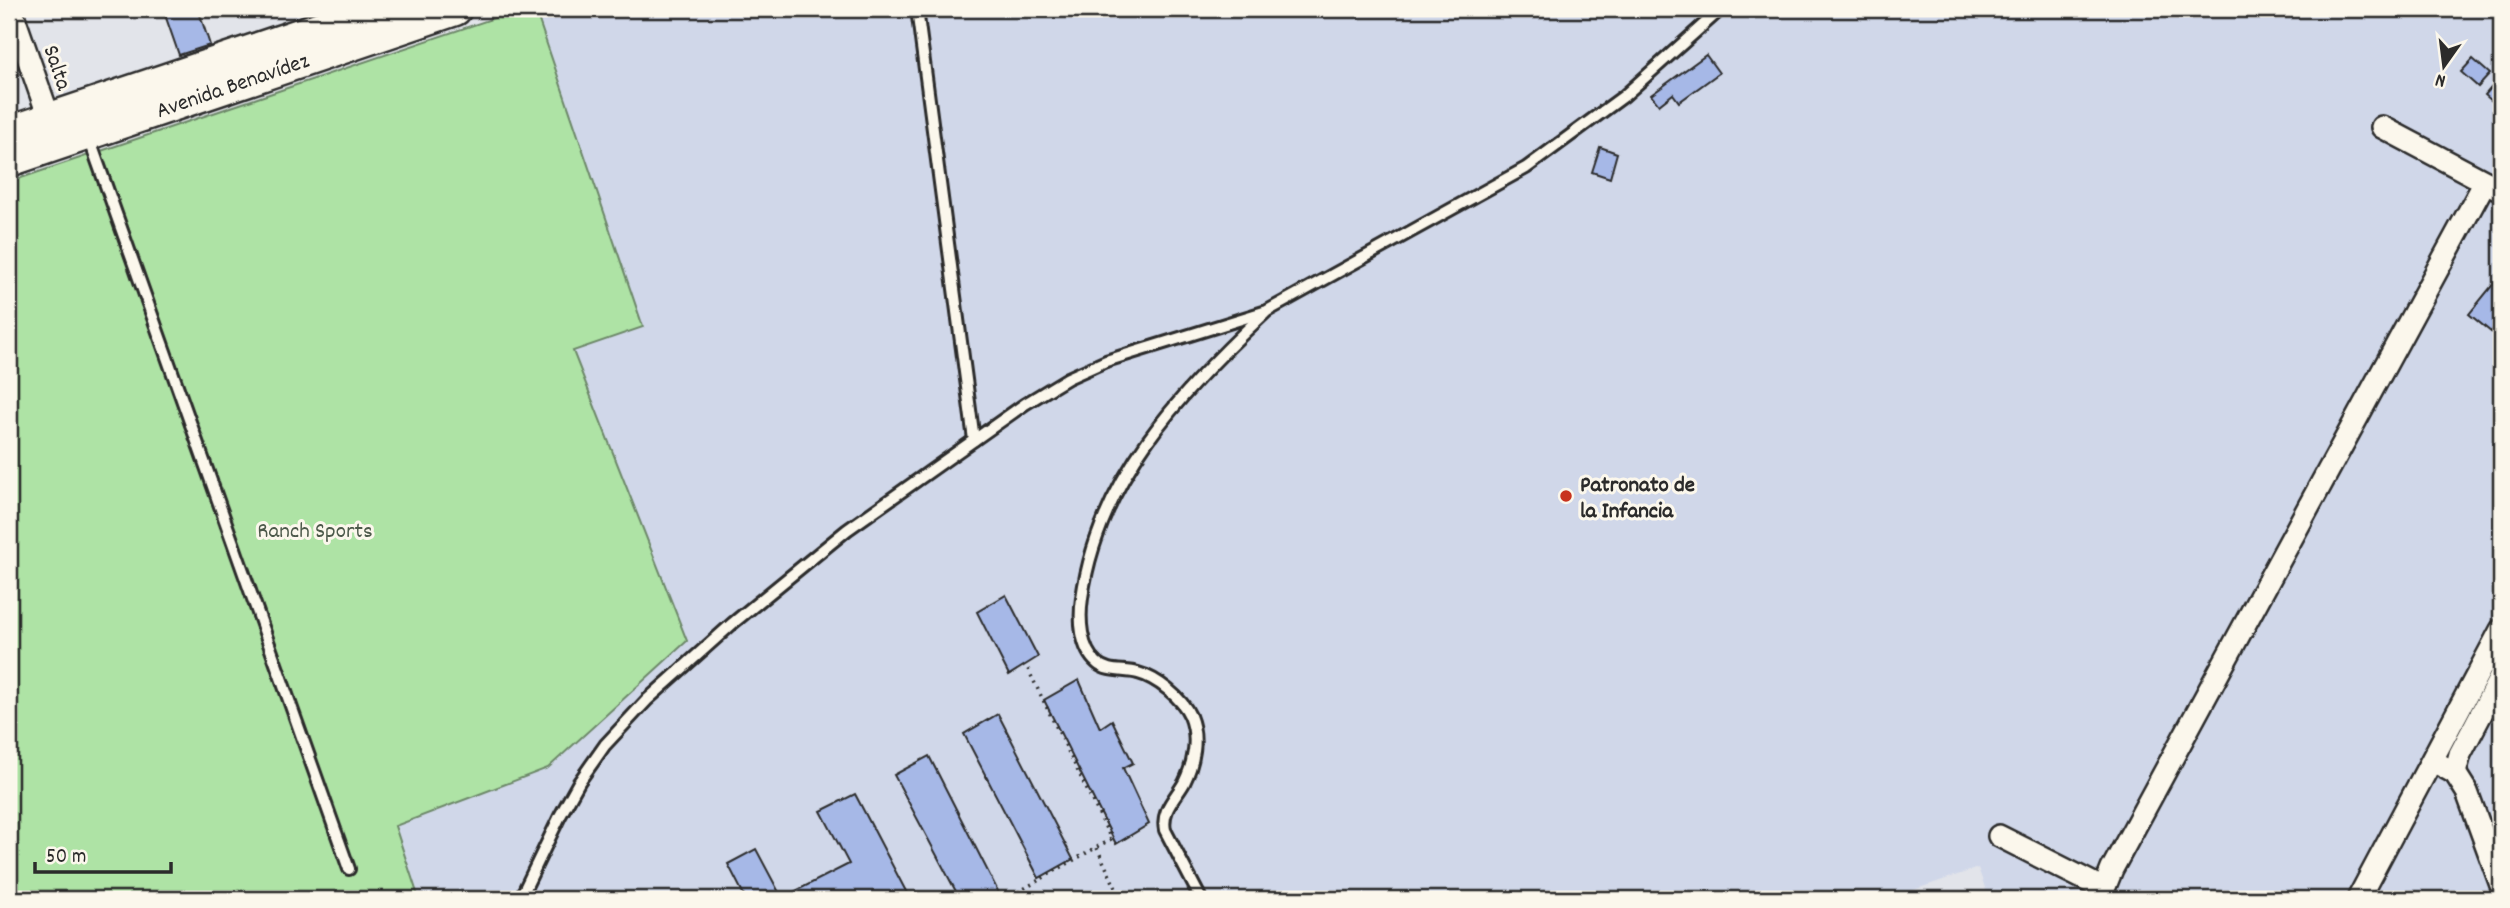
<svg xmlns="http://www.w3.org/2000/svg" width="2510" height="908" font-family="Dekko,sans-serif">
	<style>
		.built { fill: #d0d7e9 }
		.green { fill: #aee3a5; stroke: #6c8768; stroke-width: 2 }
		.building { fill: #a6b8e7; stroke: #2b2b2b; stroke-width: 2 }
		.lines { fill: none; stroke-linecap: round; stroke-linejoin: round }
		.service-casing { stroke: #2b2b2b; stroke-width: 16 }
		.minor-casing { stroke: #2b2b2b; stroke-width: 26 }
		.secondary-casing { stroke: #2b2b2b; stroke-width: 37 }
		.path { stroke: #2b2b2b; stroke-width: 3.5; stroke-dasharray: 2 5; stroke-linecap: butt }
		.service { stroke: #fbf7ec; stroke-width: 10 }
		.minor { stroke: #fbf7ec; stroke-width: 21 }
		.secondary { stroke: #fbf7ec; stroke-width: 32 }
		.poi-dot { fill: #c8321e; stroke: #fbf7ec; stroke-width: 2.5 }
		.labels { text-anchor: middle; stroke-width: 6; stroke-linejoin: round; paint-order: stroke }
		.street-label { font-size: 23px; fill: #2b2b2b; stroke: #fbf7ec }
		.poi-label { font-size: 23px; font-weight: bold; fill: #2b2b2b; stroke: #fbf7ec; text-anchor: start }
		.park-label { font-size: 23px; fill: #4c594a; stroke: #fbf7ec }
	</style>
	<rect width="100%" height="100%" fill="#e2e4ea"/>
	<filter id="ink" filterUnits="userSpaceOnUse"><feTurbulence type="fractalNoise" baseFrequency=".0143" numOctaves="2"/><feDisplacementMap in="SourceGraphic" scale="14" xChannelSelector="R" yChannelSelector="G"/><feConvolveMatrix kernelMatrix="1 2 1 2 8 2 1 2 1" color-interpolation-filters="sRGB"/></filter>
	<g filter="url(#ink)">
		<polygon class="built" points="535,9 2501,9 2501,899 1989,899 1978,868 1887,899 419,899 395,826 548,768 687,641 573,350 643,326"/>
		<polygon class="green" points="521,9 535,9 643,327 573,351 687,641 548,768 395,826 419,899 9,899 9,182"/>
		<g class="building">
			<polygon points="163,9 198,9 210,45 179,55"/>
			<polygon points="1706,55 1719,73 1679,102 1673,94 1659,105 1651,95"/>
			<polygon points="2473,59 2490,74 2478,87 2461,72"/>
			<polygon points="2501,76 2501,109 2485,95"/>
			<polygon points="1600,147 1617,153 1610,178 1592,172"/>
			<polygon points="2495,282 2501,288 2501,320 2491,332 2469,314"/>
			<polygon points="1006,595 1038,657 1009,675 977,612"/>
			<polygon points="1079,680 1100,728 1112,720 1133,763 1123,768 1149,824 1116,844 1044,700"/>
			<polygon points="998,714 1073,859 1039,878 964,734"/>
			<polygon points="929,756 1002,899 960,899 894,775"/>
			<polygon points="855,794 910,899 866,899 865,897 860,899 746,899 728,864 756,849 782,898 849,864 821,811"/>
		</g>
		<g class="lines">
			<g class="service-casing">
				<g id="service">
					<polyline points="917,9 974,440"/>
					<polyline points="88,135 349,869"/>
					<polyline points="520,899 560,816 579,782 605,745 647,700 733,623 847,530 1025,404 1068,378 1106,361 1267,311 1526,168 1624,96 1721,9"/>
					<path d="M 1201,899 L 1165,830 C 1161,810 1175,799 1184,783 C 1194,763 1199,738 1190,716 C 1182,698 1157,678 1138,673 C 1125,669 1108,673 1097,663 C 1080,649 1079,618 1082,598 C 1098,480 1181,391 1265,313"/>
				</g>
			</g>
			<g class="minor-casing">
				<g id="minor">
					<polyline points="11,9 53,129"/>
					<polyline points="2382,127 2501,190"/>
					<polyline points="2433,761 2455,773 2467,792 2501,885"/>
					<polyline points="2455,773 2460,754 2501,676"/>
					<polyline points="1999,836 2104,889"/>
					<polyline points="2104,899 2104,889 2112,869 2485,182"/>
					<polyline points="2358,899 2501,630"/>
				</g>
			</g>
			<g class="secondary-casing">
				<g id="secondary">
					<polyline points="9,133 377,9"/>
					<polyline points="9,160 455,9"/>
				</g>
			</g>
			<g class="path">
				<polyline points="1097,848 1121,899"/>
				<polyline points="1006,899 1111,839 1026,665"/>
			</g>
			<use href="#service" class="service"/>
			<use href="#minor" class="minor"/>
			<use href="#secondary" class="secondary"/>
		</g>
	</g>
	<circle class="poi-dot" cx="1566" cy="496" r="7"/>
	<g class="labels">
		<g class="street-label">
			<text transform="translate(59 67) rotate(71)" y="8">Salta</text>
			<text transform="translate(232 84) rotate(-19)" y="8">Avenida Benavídez</text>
		</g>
		<g class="poi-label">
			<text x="1580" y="491">Patronato de<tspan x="1580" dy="26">la Infancia</tspan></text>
		</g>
		<g class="park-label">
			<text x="315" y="537">Ranch Sports</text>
		</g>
	</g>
	<rect width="2510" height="908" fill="none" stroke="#fbf7ec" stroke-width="35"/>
	<rect x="18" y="18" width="2475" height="873" fill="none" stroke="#2b2b2b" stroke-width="2.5" filter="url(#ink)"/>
	<g transform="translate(2444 66) rotate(194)" stroke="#fbf7ec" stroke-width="5" paint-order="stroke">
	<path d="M0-5L12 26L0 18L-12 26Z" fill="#2b2b2b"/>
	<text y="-10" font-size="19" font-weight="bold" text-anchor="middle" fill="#2b2b2b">N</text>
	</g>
	<path d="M35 862v10h136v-10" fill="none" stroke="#2b2b2b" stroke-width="3.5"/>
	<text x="46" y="862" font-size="21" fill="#2b2b2b" stroke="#fbf7ec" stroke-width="5" paint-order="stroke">50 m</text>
</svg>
